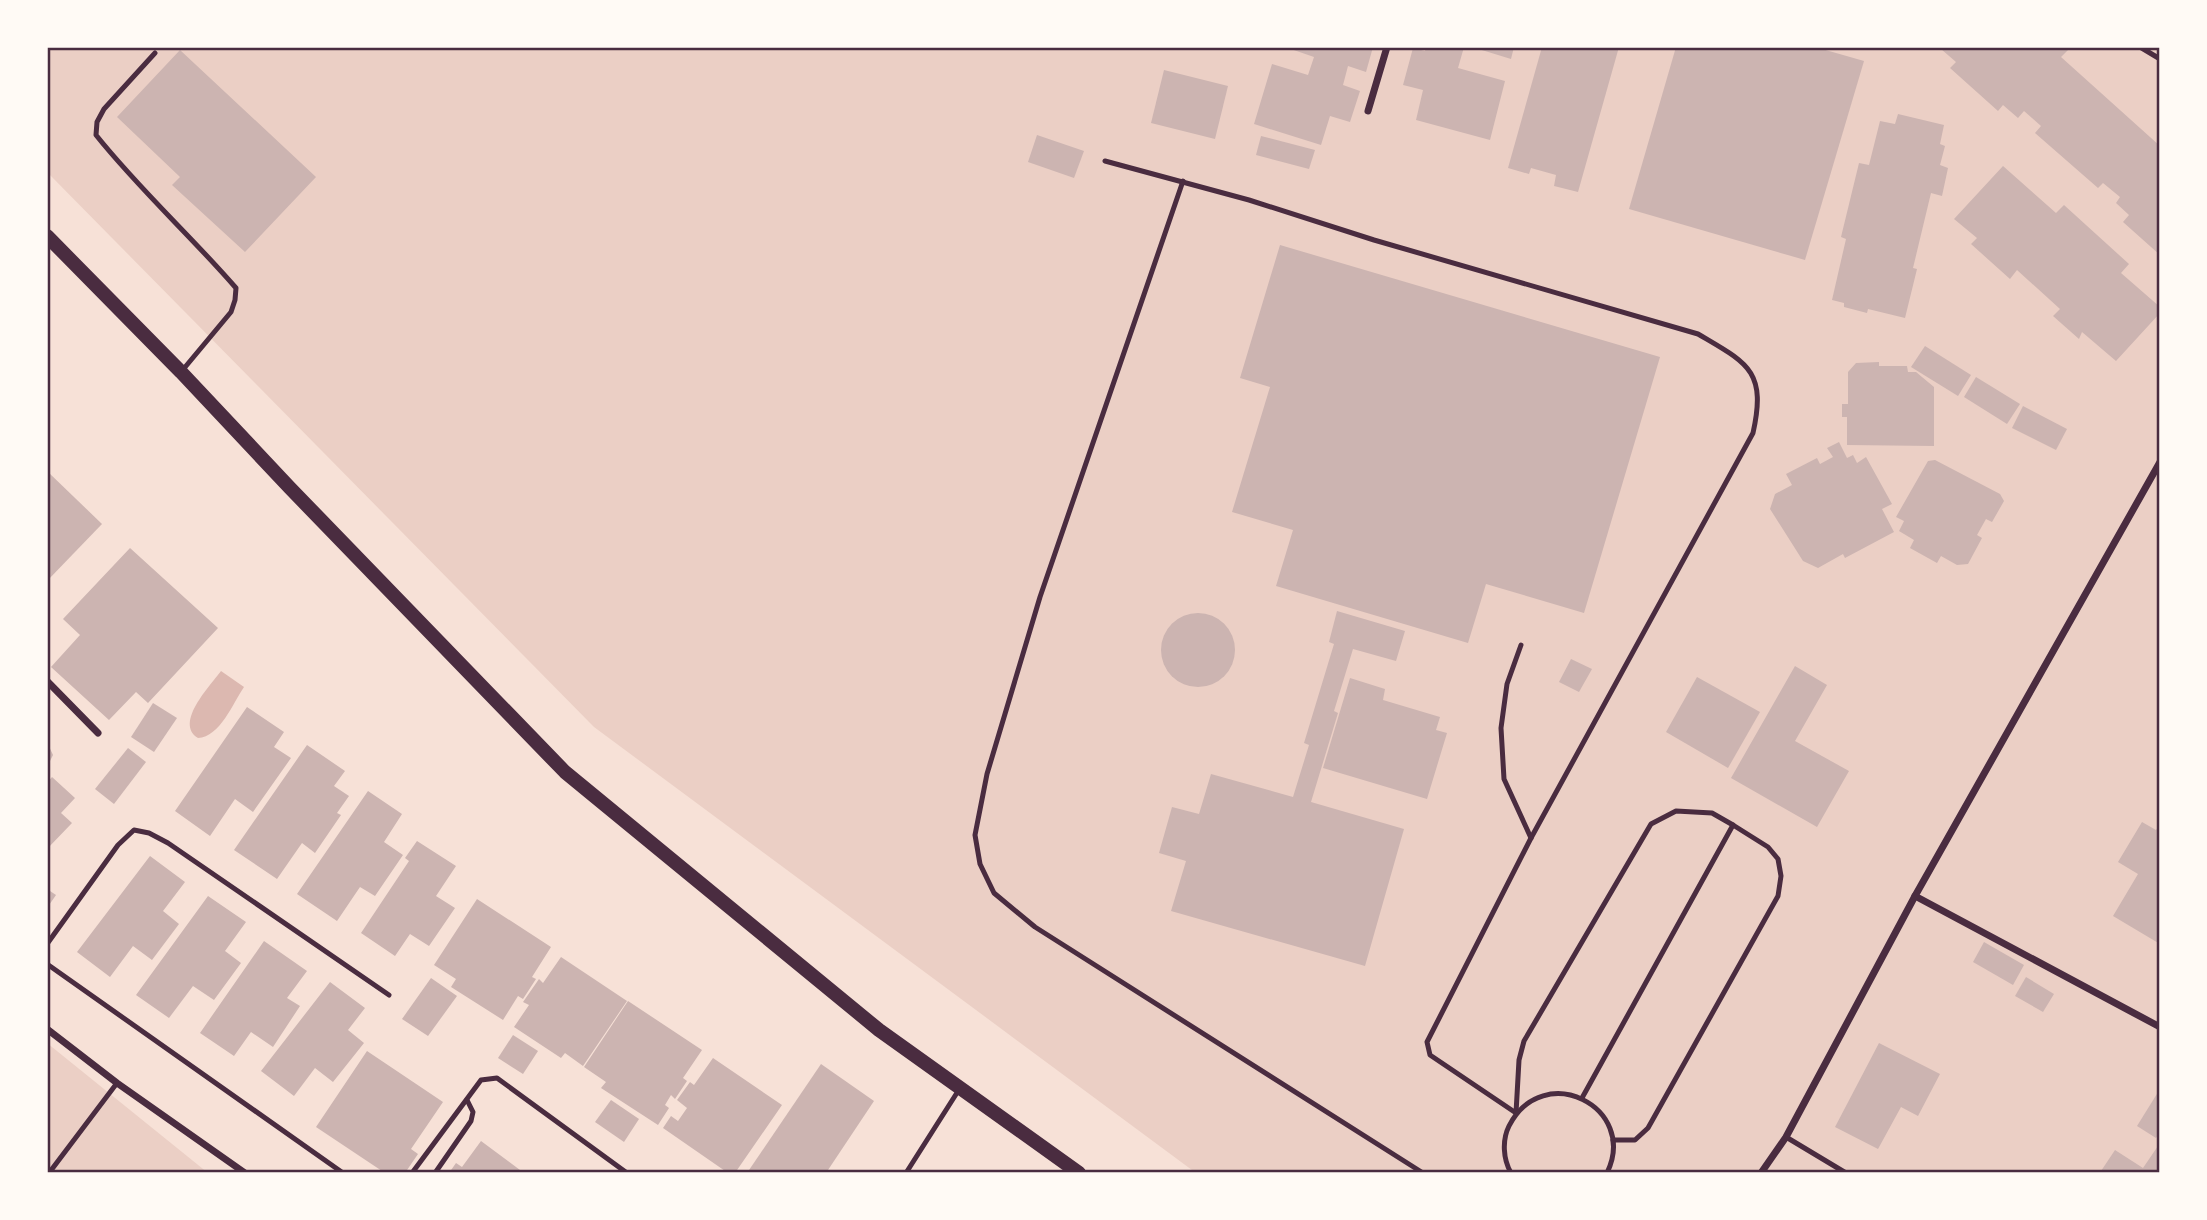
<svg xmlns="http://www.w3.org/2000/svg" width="2207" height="1220" font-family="Mulish,sans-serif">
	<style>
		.green { fill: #ebcfc5 }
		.water { fill: #dcb8b0 }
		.building { fill: #ccb4b1 }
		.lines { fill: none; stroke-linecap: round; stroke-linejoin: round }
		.service { stroke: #4a2c40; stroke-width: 5 }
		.minor { stroke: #4a2c40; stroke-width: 7 }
		.secondary { stroke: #4a2c40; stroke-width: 14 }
		.neatline { fill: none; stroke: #4a2c40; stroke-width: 2.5 }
	</style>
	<rect width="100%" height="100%" fill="#f7e1d7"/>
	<g class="green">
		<polygon points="47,47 2160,47 2160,1173 1196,1173 594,727 47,172"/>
		<polygon points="47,1043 208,1173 47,1173"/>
	</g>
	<path class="water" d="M 221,671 L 244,687 C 233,703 220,737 198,738 C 174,723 210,686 221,671 Z"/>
	<g class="building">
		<polygon points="1285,47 1373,47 1366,72 1348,66 1343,85 1360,91 1350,122 1330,116 1321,145 1254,124 1272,64 1308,75 1314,57"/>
		<polygon points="1426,47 1464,47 1458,68 1505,81 1490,140 1416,120 1423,90 1403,85 1413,48 1425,51"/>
		<polygon points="1472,47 1514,47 1511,59"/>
		<polygon points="1542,47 1619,47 1578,192 1554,186 1556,175 1531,168 1529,174 1508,168"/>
		<polygon points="1676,47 1815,47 1864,61 1805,260 1629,209"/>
		<polygon points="1943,47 2071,47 2061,57 2160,146 2160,255 2123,222 2129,215 2116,203 2120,197 2103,183 2098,188 2035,133 2041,126 2024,111 2018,118 2003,105 1998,111 1950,68 1956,62 1941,49"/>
		<polygon points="180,50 316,177 245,252 172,185 180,177 117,117"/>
		<polygon points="1164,70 1228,86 1215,139 1151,123"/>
		<polygon points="1898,114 1944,125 1940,144 1945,146 1940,165 1948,168 1942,196 1931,193 1913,268 1917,269 1905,318 1868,309 1867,313 1844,307 1844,303 1832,300 1846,239 1841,237 1859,163 1869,165 1880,121 1895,124"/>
		<polygon points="1037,135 1084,151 1074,178 1028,162"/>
		<polygon points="1261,136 1315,150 1309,169 1256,155"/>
		<polygon points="2003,166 2056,213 2064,205 2129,264 2121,273 2160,307 2160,313 2116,361 2082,332 2079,339 2053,316 2060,309 2017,270 2010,279 1971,244 1977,238 1954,219"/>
		<polygon points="1280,245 1660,357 1584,613 1486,584 1468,643 1276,586 1293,530 1232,512 1270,387 1240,378"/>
		<polygon points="1925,346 1971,375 1958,396 1911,367"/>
		<polygon points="1879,362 1879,366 1907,366 1908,372 1916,372 1934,387 1934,446 1847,445 1847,417 1842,417 1842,404 1848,404 1848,372 1856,363"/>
		<polygon points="1976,377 2020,404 2007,424 1964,397"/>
		<polygon points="2023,406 2067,429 2056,450 2012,428"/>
		<polygon points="1839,442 1847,458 1853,455 1857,463 1866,457 1892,504 1882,509 1894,532 1845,558 1843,554 1818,568 1803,561 1770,509 1775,494 1792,485 1786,474 1817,458 1820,464 1833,457 1827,448"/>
		<polygon points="1935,460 2000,494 2004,501 1992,522 1986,519 1977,535 1982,538 1968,564 1957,565 1941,556 1937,563 1910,548 1914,540 1899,531 1904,521 1896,517 1928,461"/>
		<polygon points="47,471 102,524 47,581"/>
		<polygon points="130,548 218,628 148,703 136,692 109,720 51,667 80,635 63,619"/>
		<polygon points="1337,611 1405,631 1396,661 1353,649 1334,711 1338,713 1311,802 1404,829 1365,966 1171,911 1186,861 1159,853 1172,807 1199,814 1211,774 1293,797 1309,745 1304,743 1334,644 1329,642"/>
		<circle cx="1198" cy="650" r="37"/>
		<polygon points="1571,659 1592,669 1579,692 1559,682"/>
		<polygon points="1795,666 1827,685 1795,741 1849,771 1817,827 1731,778"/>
		<polygon points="1697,677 1760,712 1728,768 1666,732"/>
		<polygon points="1350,678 1385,689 1383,700 1440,717 1436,730 1447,733 1427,799 1323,768"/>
		<polygon points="153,703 177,718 154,752 131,737"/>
		<polygon points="247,707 284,732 274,747 291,758 253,812 235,799 210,836 175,811"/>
		<polygon points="47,742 53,755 47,767"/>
		<polygon points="307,745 345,771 334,786 349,796 337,813 341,815 315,853 302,843 277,879 234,850"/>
		<polygon points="128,748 146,762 114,804 95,789"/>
		<polygon points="52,777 75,798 61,813 72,823 47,849 47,783"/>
		<polygon points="368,791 402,814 384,842 403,855 375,896 360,887 337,921 297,894"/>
		<polygon points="2142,822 2156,830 2160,825 2160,944 2113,916 2138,874 2118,862"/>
		<polygon points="417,841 456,866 436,896 455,908 429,946 410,934 395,956 361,933 409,861 405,858"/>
		<polygon points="150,856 185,882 163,911 179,924 152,960 133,946 110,977 77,952"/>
		<polygon points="47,889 56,895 47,908"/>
		<polygon points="208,896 246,922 225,951 241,963 214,1000 193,986 169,1018 136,995"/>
		<polygon points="477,899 551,947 532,977 536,979 523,999 518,996 503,1020 451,987 456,979 434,965"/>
		<polygon points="264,941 307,971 287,998 300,1006 273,1047 251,1032 234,1056 200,1033"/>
		<polygon points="1984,942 2024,965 2013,985 1973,962"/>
		<polygon points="561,957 627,1001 583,1066 565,1053 561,1058 514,1027 529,1005 523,1002 539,979 543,983"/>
		<polygon points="2026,977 2054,994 2043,1012 2015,996"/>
		<polygon points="431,978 457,996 428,1036 402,1019"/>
		<polygon points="330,982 365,1008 348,1030 364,1043 333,1082 315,1068 294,1096 261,1071"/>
		<polygon points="628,1001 702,1050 683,1078 687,1081 675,1099 671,1095 665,1105 669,1108 658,1125 601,1088 606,1082 584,1067"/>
		<polygon points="513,1035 538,1051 523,1074 498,1058"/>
		<polygon points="1879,1043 1940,1074 1918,1116 1901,1107 1878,1149 1835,1127"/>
		<polygon points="367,1051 443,1102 411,1149 418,1154 405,1173 385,1173 316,1127"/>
		<polygon points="713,1058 782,1105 735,1173 728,1173 663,1128 671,1116 678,1121 687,1108 677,1100 690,1082 694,1085"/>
		<polygon points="821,1064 874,1101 826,1173 747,1173"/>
		<polygon points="2160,1089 2160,1132 2156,1138 2137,1126"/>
		<polygon points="611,1100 639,1119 624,1142 595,1122"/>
		<polygon points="481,1141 524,1173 449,1173 456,1163 462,1167"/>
		<polygon points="2160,1143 2160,1173 2101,1171 2115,1150 2143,1168"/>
	</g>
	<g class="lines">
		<g class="service">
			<polyline points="2140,47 2160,59"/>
			<path d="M 155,53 L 104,109 L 97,122 L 96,135 C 139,189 191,236 236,288 L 235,300 L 231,312 L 181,372"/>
			<path d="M 1105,161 L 1249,200 L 1374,240 L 1698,334 C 1747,363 1767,370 1753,433 L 1531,838 L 1427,1042 L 1430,1055 L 1516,1113"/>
			<polyline points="1183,181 1040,597 987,774 975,835 980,864 994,893 1035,927 1423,1173"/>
			<polyline points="1521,645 1507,684 1501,728 1504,779 1531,838"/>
			<polyline points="47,944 118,845 134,830 149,833 168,843 389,995"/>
			<polyline points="47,964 343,1173"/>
			<polyline points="1582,1098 1733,825"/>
			<polyline points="1516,1113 1519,1060 1524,1041 1651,824 1676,811 1712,813 1733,825 1768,847 1778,859 1781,876 1778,896 1648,1128 1635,1140 1613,1140"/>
			<polyline points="1786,1137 1846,1173"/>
			<polyline points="49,1173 117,1083"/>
			<polyline points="412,1173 481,1080 497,1078 627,1173"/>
			<polyline points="435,1173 471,1121 473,1112 467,1100"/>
			<polyline points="906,1173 960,1088"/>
			<path d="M 1511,1173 C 1503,1159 1502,1140 1509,1126 C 1543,1059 1639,1107 1607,1173"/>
		</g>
		<g class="minor">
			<polyline points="1368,111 1387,47"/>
			<polyline points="47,681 98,733"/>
			<polyline points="1915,896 2160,1027"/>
			<polyline points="47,1029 117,1083 245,1173"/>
			<polyline points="1761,1173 1786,1137 1915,896 2160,462"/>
		</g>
		<polyline class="secondary" points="47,236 181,372 290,488 565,772 879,1030 1079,1173"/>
	</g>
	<rect width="2207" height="1220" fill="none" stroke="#fffaf5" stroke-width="98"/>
	<rect x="49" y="49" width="2109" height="1122" class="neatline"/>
</svg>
